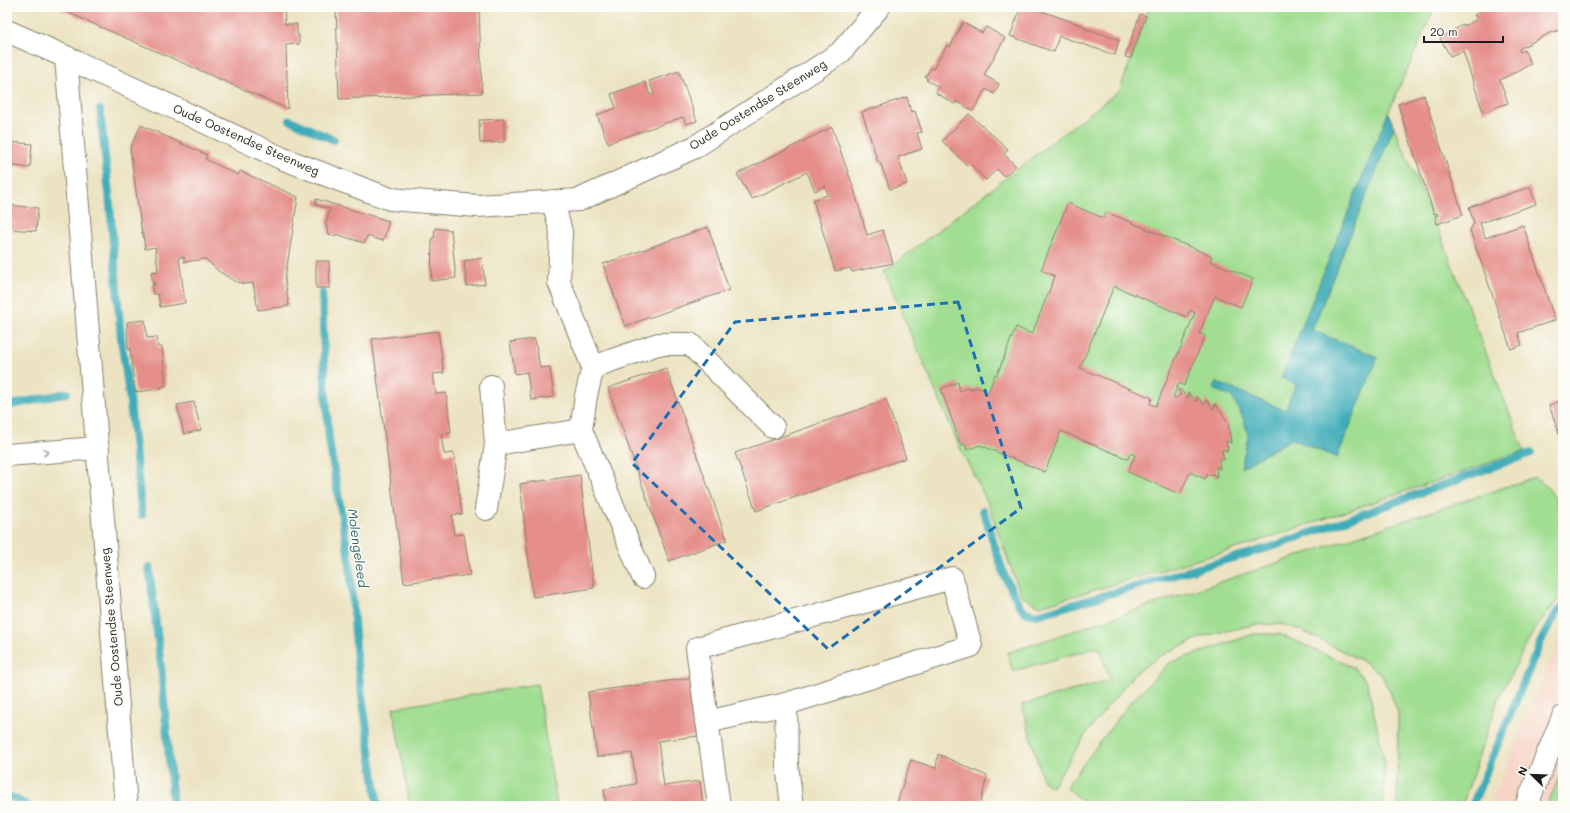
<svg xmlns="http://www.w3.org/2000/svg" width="1570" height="813" font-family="Mali,sans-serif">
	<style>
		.built { fill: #f6d2c3 }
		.green { fill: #a1de92; stroke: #5e7d57 }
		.water { fill: #3cacb8; stroke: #2c646a }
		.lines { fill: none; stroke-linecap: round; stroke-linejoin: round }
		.stream { stroke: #3cacb8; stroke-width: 8 }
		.building { fill: #e58e8a; fill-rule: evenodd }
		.minor-casing { stroke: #84806e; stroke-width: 24 }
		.minor { stroke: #fff; stroke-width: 22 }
		.oneway { stroke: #999 }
		.marked { fill: none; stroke: #1f6fb2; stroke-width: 3; stroke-dasharray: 8 5; stroke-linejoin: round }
		.labels { text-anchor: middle; stroke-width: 3; stroke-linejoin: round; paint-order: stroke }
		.street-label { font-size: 12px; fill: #1c1c1c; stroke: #fdfcf7 }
		.water-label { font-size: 13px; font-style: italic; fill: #2c646a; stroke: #fdfcf7 }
	</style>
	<rect width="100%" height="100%" fill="#fdfcf7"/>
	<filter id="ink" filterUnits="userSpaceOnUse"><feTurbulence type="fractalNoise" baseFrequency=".025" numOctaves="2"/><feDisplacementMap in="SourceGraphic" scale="8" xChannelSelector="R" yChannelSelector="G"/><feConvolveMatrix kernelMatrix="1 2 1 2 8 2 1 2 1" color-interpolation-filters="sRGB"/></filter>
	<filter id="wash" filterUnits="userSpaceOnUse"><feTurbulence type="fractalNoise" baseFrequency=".012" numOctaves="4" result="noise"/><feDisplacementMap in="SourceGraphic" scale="16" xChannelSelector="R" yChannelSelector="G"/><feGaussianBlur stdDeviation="0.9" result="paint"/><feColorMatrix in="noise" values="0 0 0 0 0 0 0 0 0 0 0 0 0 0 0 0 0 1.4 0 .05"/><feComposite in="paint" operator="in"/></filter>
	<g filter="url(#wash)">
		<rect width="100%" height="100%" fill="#ebe3c1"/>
		<polygon class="built" points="1563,636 1563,806 1490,806 1551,658"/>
		<g class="green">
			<polygon points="1149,7 1435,7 1388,113 1442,239 1524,451 1248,545 1040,606 1021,596 987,501 960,448 884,272 1120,90"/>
			<polygon points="1535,477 1547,487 1558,502 1563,517 1563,593 1533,632 1499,697 1462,806 1397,806 1398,712 1390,692 1381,674 1366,663 1298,629 1280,624 1253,625 1204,636 1162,655 1135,673 1086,734 1052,787 1043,781 1022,705 1110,680 1099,647 1013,671 1007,653"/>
			<polygon points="1254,634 1279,634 1316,650 1354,668 1367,682 1385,763 1383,806 1088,806 1066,787 1128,705 1169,663"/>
			<polygon points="537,684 557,806 410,806 393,708"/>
			<polygon points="1563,768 1563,806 1547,806"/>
		</g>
		<polygon class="water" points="1388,113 1394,127 1312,330 1378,357 1337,458 1292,439 1241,468 1248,435 1244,420 1232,397 1213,389 1216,382 1285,410 1296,384 1281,378"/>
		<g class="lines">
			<g class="stream">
				<polyline points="100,110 109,194 121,338 130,403 142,515"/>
				<polyline points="290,120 334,140"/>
				<polyline points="322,293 325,383 329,440 350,565 357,661 378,806"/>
				<polyline points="7,406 67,393"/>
				<polyline points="983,510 1004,575 1020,607 1027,613 1037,615 1274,546 1531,453"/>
				<polyline points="149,567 161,666 173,806"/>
				<polyline points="7,795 29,806"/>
				<polyline points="1472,806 1541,641 1557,612 1563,605"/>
			</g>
		</g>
		<g id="blocks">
			<g class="building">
				<polygon points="55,7 284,7 285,24 297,24 297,35 299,35 299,44 286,45 288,109"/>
				<polygon points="336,7 479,7 482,93 339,99"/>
				<polygon points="1021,7 1030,7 1084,26 1084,28 1119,40 1115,55 1059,36 1054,52 1010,36"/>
				<polygon points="1488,7 1563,7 1563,29 1550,33 1519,49 1520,52 1524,50 1531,64 1500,80 1508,103 1483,112 1463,51 1450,56 1440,38 1464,24 1465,26 1477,19 1474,15"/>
				<polygon points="1140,14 1146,16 1131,58 1125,57"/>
				<polygon points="963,22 982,33 986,27 1005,38 984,75 999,84 994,94 986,89 973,111 956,101 955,104 936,93 939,87 926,80 928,79 925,77 931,68 933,69 947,45 950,47"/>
				<polygon points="679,71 697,121 686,124 683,117 608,143 597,115 616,108 611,94 645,82 650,95 654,94 649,81"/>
				<polygon points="1424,95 1463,215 1437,224 1435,216 1438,215 1437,213 1434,214 1398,104"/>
				<polygon points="907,97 911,112 915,111 922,132 917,133 922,149 898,157 907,184 890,189 880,162 878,162 862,112"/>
				<polygon points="969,114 1008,149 1004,154 1016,166 1004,176 997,169 986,180 970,164 968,166 942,141"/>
				<polygon points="504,119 504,142 480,143 479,120"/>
				<polygon points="141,125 207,155 205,159 238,175 240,171 298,197 285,279 289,306 258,310 253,283 244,284 234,281 217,270 206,259 184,262 184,257 179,257 185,303 160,307 158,294 153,294 152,285 155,285 155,283 153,284 151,272 158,271 155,247 145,249 143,234 142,234 130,148"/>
				<polygon points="832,127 854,189 867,235 883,230 893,263 852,272 850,268 835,271 813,200 828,195 825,186 815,191 807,172 752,199 737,174"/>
				<polygon points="8,142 32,144 30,168 7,165"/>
				<polygon points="1530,187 1536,204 1480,223 1485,238 1523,225 1555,320 1518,333 1522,345 1511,349 1470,230 1474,223 1469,207"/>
				<polygon points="316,199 389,221 383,241 367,236 364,243 336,234 335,236 328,234 326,223 330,209 316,205"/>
				<path d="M 1068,203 L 1103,218 L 1106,212 L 1212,256 L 1210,261 L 1253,279 L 1241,307 L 1215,296 L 1199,333 L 1205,336 L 1184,386 L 1179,383 L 1173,397 L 1176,398 L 1181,394 L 1178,391 L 1180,389 L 1187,398 L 1189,396 L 1187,394 L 1189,393 L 1195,401 L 1198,400 L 1196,398 L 1198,397 L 1204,405 L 1206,403 L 1205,401 L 1207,400 L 1213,409 L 1215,407 L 1214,405 L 1215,404 L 1228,422 L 1231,443 L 1230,443 L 1229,441 L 1226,441 L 1228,451 L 1226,452 L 1226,449 L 1222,450 L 1224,460 L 1222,460 L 1222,458 L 1219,459 L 1220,469 L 1219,469 L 1218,467 L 1216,467 L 1217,478 L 1215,478 L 1214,474 L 1207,475 L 1205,479 L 1190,472 L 1180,494 L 1128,472 L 1135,455 L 1130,453 L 1128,459 L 1061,431 L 1045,472 L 980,445 L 967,450 L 965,444 L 961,445 L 941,389 L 958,382 L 960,391 L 970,387 L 970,389 L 978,387 L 988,393 L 995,374 L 997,375 L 1016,327 L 1032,334 L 1055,276 L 1041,270 ZM 1114,286 L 1187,317 L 1190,310 L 1195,313 L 1156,406 L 1150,404 L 1152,398 L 1080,368 Z"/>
				<polygon points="7,205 38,208 36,231 7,229"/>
				<polygon points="708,227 729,290 625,326 603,264"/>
				<polygon points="435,228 451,230 456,278 431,281 432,238 434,238"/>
				<polygon points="482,258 485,284 467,286 464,261"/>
				<polygon points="316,261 329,261 330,288 316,288"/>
				<polygon points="145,320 147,338 157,337 158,347 162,347 166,386 160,387 161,389 135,392 130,349 128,349 127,322"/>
				<polygon points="438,331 444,373 433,374 436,394 446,393 451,433 441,434 444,454 454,453 462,514 452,515 454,535 464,534 470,575 404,583 372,339"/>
				<polygon points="535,339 540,368 550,367 554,397 531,400 527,372 515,374 510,342"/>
				<polygon points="666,368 727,540 669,561 608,388"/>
				<polygon points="886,400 906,458 756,511 735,453"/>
				<polygon points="1563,400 1563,445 1549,405"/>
				<polygon points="194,402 201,430 184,434 177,405"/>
				<polygon points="580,475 594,588 533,597 520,484"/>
				<polygon points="690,678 698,736 658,741 664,786 700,781 703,806 606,806 604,789 636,784 632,753 597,757 588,692"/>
				<polygon points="938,754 987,776 980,806 896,806 911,760 936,768"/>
			</g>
		</g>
	</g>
	<g filter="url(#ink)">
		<use href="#blocks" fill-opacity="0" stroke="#84806e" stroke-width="1"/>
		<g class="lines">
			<g class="minor-casing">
				<g id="minor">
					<polyline points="7,31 66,57 281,158 390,199 477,206 579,200 695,147 840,53 879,7"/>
					<polyline points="66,57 126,806"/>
					<polyline points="553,201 561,232 559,282 593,367 586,396 581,430 643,577"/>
					<polyline points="593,367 658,344 690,344 773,427"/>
					<polyline points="496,444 581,430"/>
					<polyline points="7,455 98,448"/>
					<polyline points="486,509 496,444 491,386"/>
					<polyline points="786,704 787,765 792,806"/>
					<polyline points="707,722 786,704 971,646 952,578 697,648 719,806"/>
					<polyline points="1526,806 1563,717"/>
				</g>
			</g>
			<use href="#minor" class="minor"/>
		</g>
		<defs><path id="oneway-chevron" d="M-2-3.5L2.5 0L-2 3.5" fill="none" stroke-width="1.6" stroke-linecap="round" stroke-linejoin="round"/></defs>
		<use class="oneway" href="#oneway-chevron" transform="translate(46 452) rotate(-4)"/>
	</g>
	<path class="marked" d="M 958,302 L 1021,508 L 828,649 L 632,463 L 735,322 Z"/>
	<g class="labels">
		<g class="street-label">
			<text transform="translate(758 105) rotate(-32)" y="4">Oude Oostendse Steenweg</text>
			<text transform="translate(246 140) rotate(24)" y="4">Oude Oostendse Steenweg</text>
			<text transform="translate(112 627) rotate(-95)" y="4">Oude Oostendse Steenweg</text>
		</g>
		<g class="water-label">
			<text transform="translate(358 548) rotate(82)" y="5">Molengeleed</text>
		</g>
	</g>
	<rect width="1570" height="813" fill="none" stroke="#fdfcf7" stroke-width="24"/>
	<g transform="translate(1532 775) rotate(293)" stroke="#fdfcf7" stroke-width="3" paint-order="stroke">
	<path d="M0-3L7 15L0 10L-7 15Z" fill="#1c1c1c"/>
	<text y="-6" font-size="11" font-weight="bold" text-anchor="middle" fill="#1c1c1c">N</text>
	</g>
	<path d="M1424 36v6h79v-6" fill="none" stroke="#1c1c1c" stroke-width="2"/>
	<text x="1430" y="36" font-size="12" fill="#1c1c1c" stroke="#fdfcf7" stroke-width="3" paint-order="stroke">20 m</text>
</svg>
